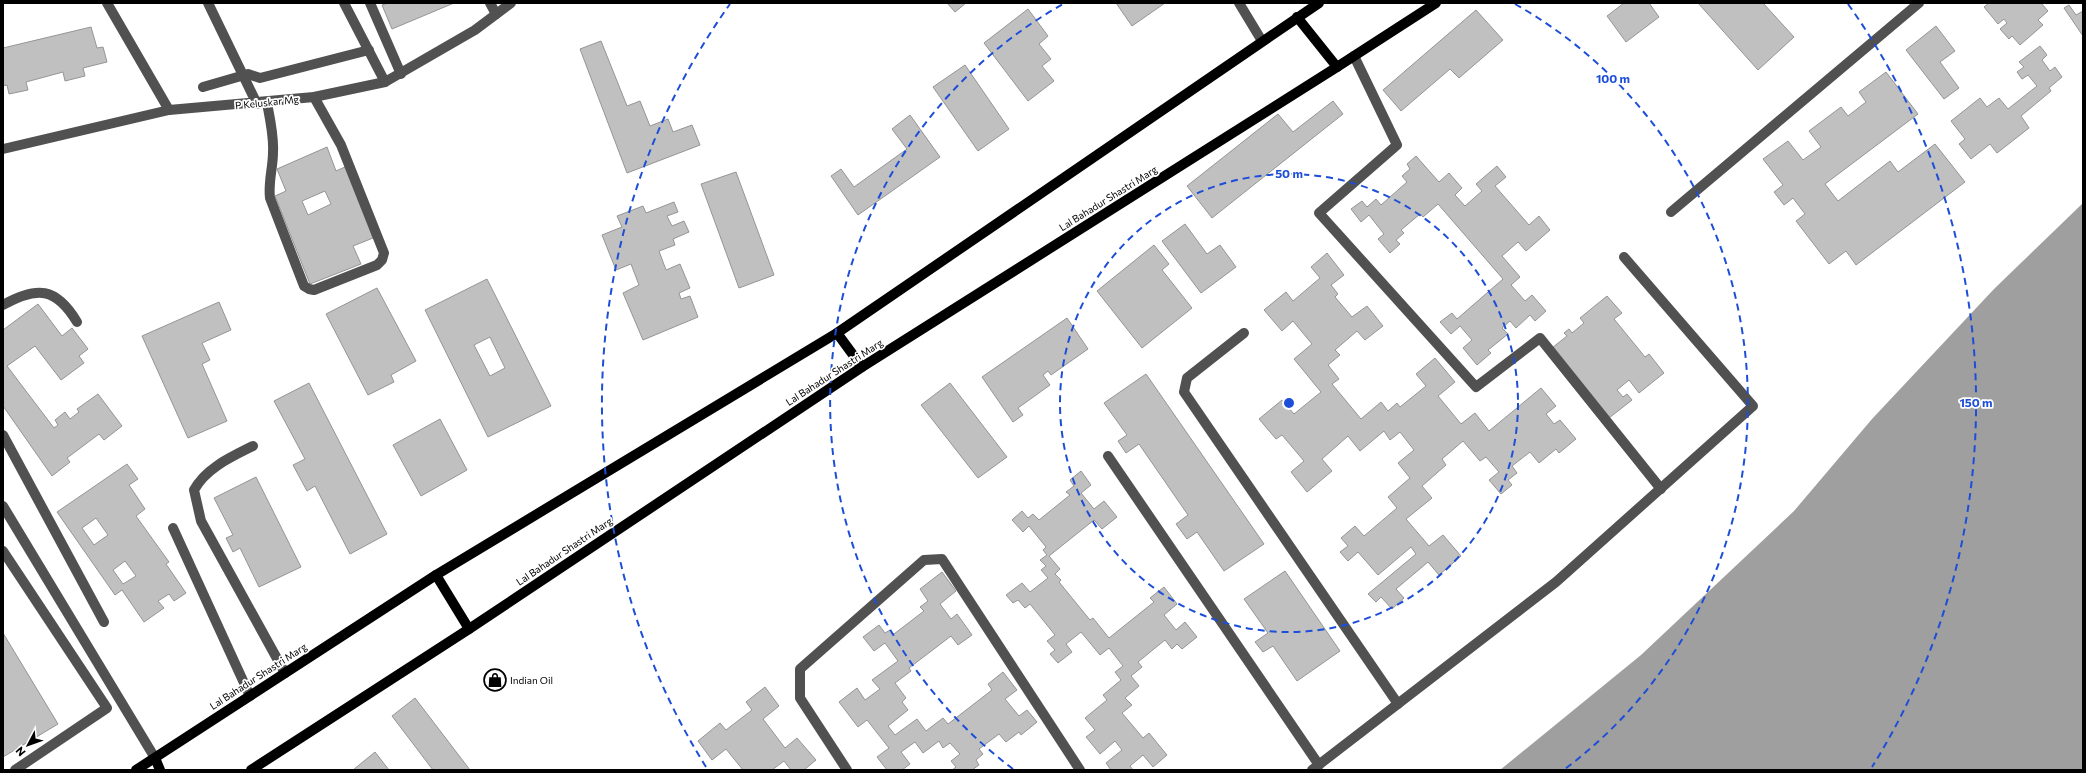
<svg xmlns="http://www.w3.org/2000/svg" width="2086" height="773" font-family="Commissioner,sans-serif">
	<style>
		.water { fill: #9f9f9f }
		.building { fill: #c0c0c0; stroke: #959595; fill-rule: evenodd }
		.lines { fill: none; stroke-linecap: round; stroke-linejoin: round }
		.minor { stroke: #515151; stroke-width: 10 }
		.major { stroke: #000; stroke-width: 10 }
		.ring { fill: none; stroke: #1d4ed8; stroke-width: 2; stroke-dasharray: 7 5 }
		.labels { text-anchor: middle; stroke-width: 3.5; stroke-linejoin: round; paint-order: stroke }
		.street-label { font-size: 10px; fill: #000; stroke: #fff }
		.poi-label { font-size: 10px; fill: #000; stroke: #fff; text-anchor: start }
		.centre { fill: #1d4ed8; stroke: #fff; stroke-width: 2 }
		.ring-label { font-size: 12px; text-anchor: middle; font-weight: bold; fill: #1d4ed8; stroke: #fff; stroke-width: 3.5; stroke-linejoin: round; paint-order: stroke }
	</style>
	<rect width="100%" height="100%" fill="#fff"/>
	<polygon class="water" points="2083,203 2083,770 1500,770 1641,655 1794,511 1872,419 1994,289"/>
	<g class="building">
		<polygon points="388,3 454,3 392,29 382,5"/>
		<polygon points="947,3 966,3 955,12"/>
		<polygon points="1116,3 1165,3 1132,26"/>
		<polygon points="1624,3 1649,3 1659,17 1626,42 1607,16"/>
		<polygon points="1698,3 1763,3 1794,37 1758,70"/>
		<polygon points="1989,3 2041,3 2048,11 2038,20 2043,25 2020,45 2012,36 2009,39 2000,29 2007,23 2004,19 1998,24 1984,7"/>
		<polygon points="2069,5 2076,15 2083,11 2083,36 2064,8"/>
		<polygon points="1028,9 1048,36 1039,44 1051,59 1042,66 1054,81 1028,101 984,43"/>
		<polygon points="1476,10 1503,40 1459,78 1450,69 1401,111 1383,90"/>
		<polygon points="1936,26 1955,51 1940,62 1959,88 1944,99 1906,50"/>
		<polygon points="91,27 97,48 103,47 107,62 83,68 85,76 65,81 63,72 26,82 28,90 9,94 7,85 3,86 3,48"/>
		<polygon points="601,41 627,106 640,101 650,126 668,119 673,132 692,125 700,145 627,173 580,49"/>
		<polygon points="2040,46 2047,55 2042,60 2050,71 2055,67 2062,77 2049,88 2051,91 2021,116 2029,128 1997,153 1990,144 1971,159 1959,144 1965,139 1951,121 1980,98 1987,107 1999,98 2008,109 2037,86 2028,75 2022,79 2017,72 2024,67 2019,62"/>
		<polygon points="965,65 1009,129 978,151 933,87"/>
		<polygon points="1886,72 1918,114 1825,184 1838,201 1890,161 1898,172 1935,144 1965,182 1856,265 1846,251 1829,264 1796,221 1805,214 1793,198 1784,205 1774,192 1783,185 1763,159 1788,141 1803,160 1821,147 1809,131 1841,107 1848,116 1866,102 1859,92"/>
		<polygon points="1333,101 1343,114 1212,218 1187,186 1278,114 1293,132"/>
		<polygon points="910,115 940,157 858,215 831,176 841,169 854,187 907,149 892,129"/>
		<path d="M 327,147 L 336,171 L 347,166 L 373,238 L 353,246 L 361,264 L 310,284 L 275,196 L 286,191 L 277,169 ZM 325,191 L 331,204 L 308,215 L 302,201 Z"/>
		<polygon points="1416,156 1439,182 1449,173 1462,188 1455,195 1465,206 1482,191 1476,184 1497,166 1506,177 1495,186 1529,225 1539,216 1550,230 1526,251 1518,242 1502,256 1520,277 1511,285 1525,301 1532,295 1546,311 1535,321 1530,315 1516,328 1510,321 1502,328 1508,334 1488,350 1491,353 1477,365 1463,348 1472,340 1460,326 1451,334 1440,322 1452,313 1457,319 1503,279 1438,204 1423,217 1420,214 1401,230 1404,233 1396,240 1400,244 1390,253 1378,239 1384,234 1369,215 1361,222 1351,209 1362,201 1367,207 1376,199 1381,205 1407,182 1402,176 1410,169 1407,164"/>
		<polygon points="736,172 774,275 739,288 701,184"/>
		<polygon points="674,202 678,212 667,216 672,226 684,221 689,232 673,239 675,245 659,251 666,270 680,264 690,288 679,293 681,299 690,296 698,317 643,340 623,293 639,285 631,264 616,270 602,235 622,227 617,216 643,206 646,213"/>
		<polygon points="1185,224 1207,254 1220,245 1236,267 1201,293 1162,241"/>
		<polygon points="1154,245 1169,264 1162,270 1192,308 1142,348 1097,291"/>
		<polygon points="1327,253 1344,275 1331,285 1338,294 1335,297 1352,317 1367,306 1383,326 1365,340 1357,331 1335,350 1340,355 1328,365 1339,379 1332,384 1361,419 1381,402 1388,411 1397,403 1400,407 1426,386 1416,374 1435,358 1455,382 1438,396 1461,424 1475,413 1489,431 1541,388 1556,406 1546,414 1554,424 1560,420 1576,439 1559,453 1556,449 1539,463 1530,452 1512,466 1517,473 1508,480 1512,485 1501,494 1489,480 1499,472 1486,457 1480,461 1463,441 1442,459 1446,465 1422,486 1432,498 1406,519 1429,546 1443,535 1461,556 1439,575 1428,562 1396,589 1404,598 1392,609 1381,597 1376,602 1368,594 1416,554 1411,547 1378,575 1358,552 1348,561 1340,552 1348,546 1341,538 1355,526 1364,536 1397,508 1388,497 1410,478 1398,463 1414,450 1400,432 1390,440 1384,431 1360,451 1348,436 1322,459 1332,471 1307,492 1291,472 1304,461 1282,435 1276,439 1259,419 1282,400 1294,414 1321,392 1294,359 1312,344 1293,321 1282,331 1264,310 1286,292 1293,301 1320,278 1311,267"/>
		<path d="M 487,279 L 551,406 L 488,437 L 425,310 ZM 490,337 L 505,368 L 490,376 L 474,345 Z"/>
		<polygon points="377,288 416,361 391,375 394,382 368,395 326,314"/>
		<polygon points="1607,296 1622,313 1614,319 1645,357 1649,354 1664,373 1639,393 1629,380 1617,390 1623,397 1627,394 1632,400 1609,418 1552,348 1567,336 1564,333 1569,329 1572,333 1584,323 1580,318"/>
		<polygon points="219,302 231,330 202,343 210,360 202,364 227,421 188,438 142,336"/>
		<polygon points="38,304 62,336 72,328 88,349 79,356 84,363 61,380 35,346 7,366 54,428 58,425 55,420 65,412 70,419 79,412 77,409 98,394 122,426 104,440 99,434 67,458 70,462 52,476 3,406 3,330"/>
		<polygon points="1067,318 1088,349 1051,375 1048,371 1043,375 1050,385 1018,408 1023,415 1013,422 982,377"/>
		<polygon points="1146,374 1264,544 1224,571 1197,532 1187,539 1176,524 1188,515 1139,444 1126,453 1118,441 1127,435 1104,403"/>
		<polygon points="309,383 387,534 350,554 315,486 307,491 293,465 305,459 274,401"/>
		<polygon points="950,383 1007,457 978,478 921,405"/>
		<polygon points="440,419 467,470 421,496 393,445"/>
		<path d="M 127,464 L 138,479 L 129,485 L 145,509 L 136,516 L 169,562 L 166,564 L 186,593 L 174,601 L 169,594 L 158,601 L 164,608 L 144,622 L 122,590 L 115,595 L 57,512 ZM 96,518 L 108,535 L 94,545 L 82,528 ZM 125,561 L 136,576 L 123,584 L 113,570 Z"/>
		<polygon points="1081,471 1091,485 1081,493 1094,509 1104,501 1117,517 1102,529 1094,520 1049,556 1060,569 1055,574 1061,580 1059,582 1090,620 1093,618 1109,638 1154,602 1150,598 1164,587 1177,604 1164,615 1176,630 1185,622 1197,637 1182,649 1177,644 1172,649 1165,640 1138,662 1142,667 1131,676 1139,686 1125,698 1132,705 1122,713 1143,738 1149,733 1167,755 1153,767 1143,755 1130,766 1133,770 1111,770 1106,763 1122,750 1115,741 1100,754 1086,737 1095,730 1085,718 1107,700 1103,695 1121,680 1115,672 1123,666 1109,648 1100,655 1081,632 1066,644 1072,652 1058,663 1050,654 1055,650 1047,641 1055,635 1030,604 1025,608 1018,600 1013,603 1006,595 1022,583 1030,592 1048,578 1041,570 1046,566 1040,560 1047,555 1043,550 1046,547 1029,526 1023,532 1012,520 1022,511 1028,518 1033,514 1039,520 1070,495 1066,492 1074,486 1070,480"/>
		<polygon points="256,477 301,567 259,587 240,548 233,552 226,538 233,535 214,498"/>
		<polygon points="1285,571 1340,651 1297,681 1273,646 1263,652 1255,642 1268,633 1244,599"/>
		<polygon points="942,572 956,591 940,604 951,619 957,614 972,635 958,645 951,636 909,668 911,671 895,683 906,698 902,702 908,710 888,726 895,735 917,719 926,731 943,718 948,724 992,690 988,684 1003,672 1017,690 1005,699 1019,716 1027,710 1037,722 1021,735 1019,732 1006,742 999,734 979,749 983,754 976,760 979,765 972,770 952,770 956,767 951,761 960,754 950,743 943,748 939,741 923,753 915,742 901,752 910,764 902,770 887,770 877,757 889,748 867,720 858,727 839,702 857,688 865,700 880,689 872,680 898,661 885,643 874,651 863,637 879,625 885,633 890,630 894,634 924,611 920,607 928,601 920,589"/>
		<polygon points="3,633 58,724 3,757"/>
		<polygon points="765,687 779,706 763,719 785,748 797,738 816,760 804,770 791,770 784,761 772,770 743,770 726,749 712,760 698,741 720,723 726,730 752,710 746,702"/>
		<polygon points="415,698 470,770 433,770 392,716"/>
		<polygon points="375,752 389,770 353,770"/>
	</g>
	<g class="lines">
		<g class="minor">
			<polyline points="107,3 169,110"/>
			<polyline points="208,3 257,104"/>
			<polyline points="344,3 385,82"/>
			<polyline points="370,3 401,74"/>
			<polyline points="490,3 496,14"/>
			<polyline points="1239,3 1262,41"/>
			<polyline points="1354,56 1397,145 1319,213 1476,387 1540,338 1661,489"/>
			<polyline points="203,87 248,74 260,78 369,50"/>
			<path d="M 267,103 C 270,119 274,136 273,152 C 273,168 268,182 270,198 L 304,286 L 309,289 L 314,290 L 377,265 L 382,260 L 384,253 L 341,145 L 314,97"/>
			<polyline points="3,149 169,110 314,97 385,82 475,30 511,3"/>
			<polyline points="1671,212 1919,3"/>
			<path d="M 3,305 C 37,286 56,287 77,322"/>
			<polyline points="1244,333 1187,378 1184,392 1398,704"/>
			<polyline points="3,435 104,622"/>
			<path d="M 253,446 C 231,457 206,468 194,490 L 201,521 L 285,673"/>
			<polyline points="1108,456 1319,765"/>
			<polyline points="3,506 155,758"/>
			<polyline points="173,528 250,696"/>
			<polyline points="3,551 107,708 15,770"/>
			<polyline points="847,770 800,698 800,669 924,560 942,559 1080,770"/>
			<polyline points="1312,770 1556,582 1753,406 1624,257"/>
		</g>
		<g class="major">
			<polyline points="1297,17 1337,67"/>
			<polyline points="837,333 862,367"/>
			<polyline points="436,575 469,629"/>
			<polyline points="155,758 160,770"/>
			<polyline points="136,770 436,575 837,333 1319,3"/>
			<polyline points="251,770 469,629 862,367 1337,67 1436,3"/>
		</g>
	</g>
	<g class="ring">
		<circle cx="1289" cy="403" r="229"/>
		<path d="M1013 769A458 458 0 0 1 1063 4M1515 4A458 458 0 0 1 1565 769"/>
		<path d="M706 767A687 687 0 0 1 730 4M1848 4A687 687 0 0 1 1872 767"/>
	</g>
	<defs>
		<g id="shop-ring" transform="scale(1.15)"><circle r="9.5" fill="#fff" stroke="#000" stroke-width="1.5"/><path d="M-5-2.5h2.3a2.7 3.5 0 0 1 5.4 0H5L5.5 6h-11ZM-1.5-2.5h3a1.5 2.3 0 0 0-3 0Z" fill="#000"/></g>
	</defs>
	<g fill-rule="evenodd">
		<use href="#shop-ring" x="495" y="680"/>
	</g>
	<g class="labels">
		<g class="street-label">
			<text transform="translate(267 102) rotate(-6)" y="4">P Keluskar Mg</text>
			<text transform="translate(1108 198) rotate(-32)" y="4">Lal Bahadur Shastri Marg</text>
			<text transform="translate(834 372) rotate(-33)" y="4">Lal Bahadur Shastri Marg</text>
			<text transform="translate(564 551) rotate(-34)" y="4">Lal Bahadur Shastri Marg</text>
			<text transform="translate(258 676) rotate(-33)" y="4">Lal Bahadur Shastri Marg</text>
		</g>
		<g class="poi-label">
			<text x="510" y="684">Indian Oil</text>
		</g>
	</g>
	<circle cx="1289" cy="403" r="6" class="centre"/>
	<g class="ring-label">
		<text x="1613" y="83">100 m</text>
		<text x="1289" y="178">50 m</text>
		<text x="1976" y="407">150 m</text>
	</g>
	<rect width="2086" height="773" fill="none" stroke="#000000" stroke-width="8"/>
	<g transform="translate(28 745) rotate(229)" stroke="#ffffff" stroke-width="3" paint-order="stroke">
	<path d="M0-3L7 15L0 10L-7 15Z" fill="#000000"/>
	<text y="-6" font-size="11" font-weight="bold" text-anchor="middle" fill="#000000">N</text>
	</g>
</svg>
